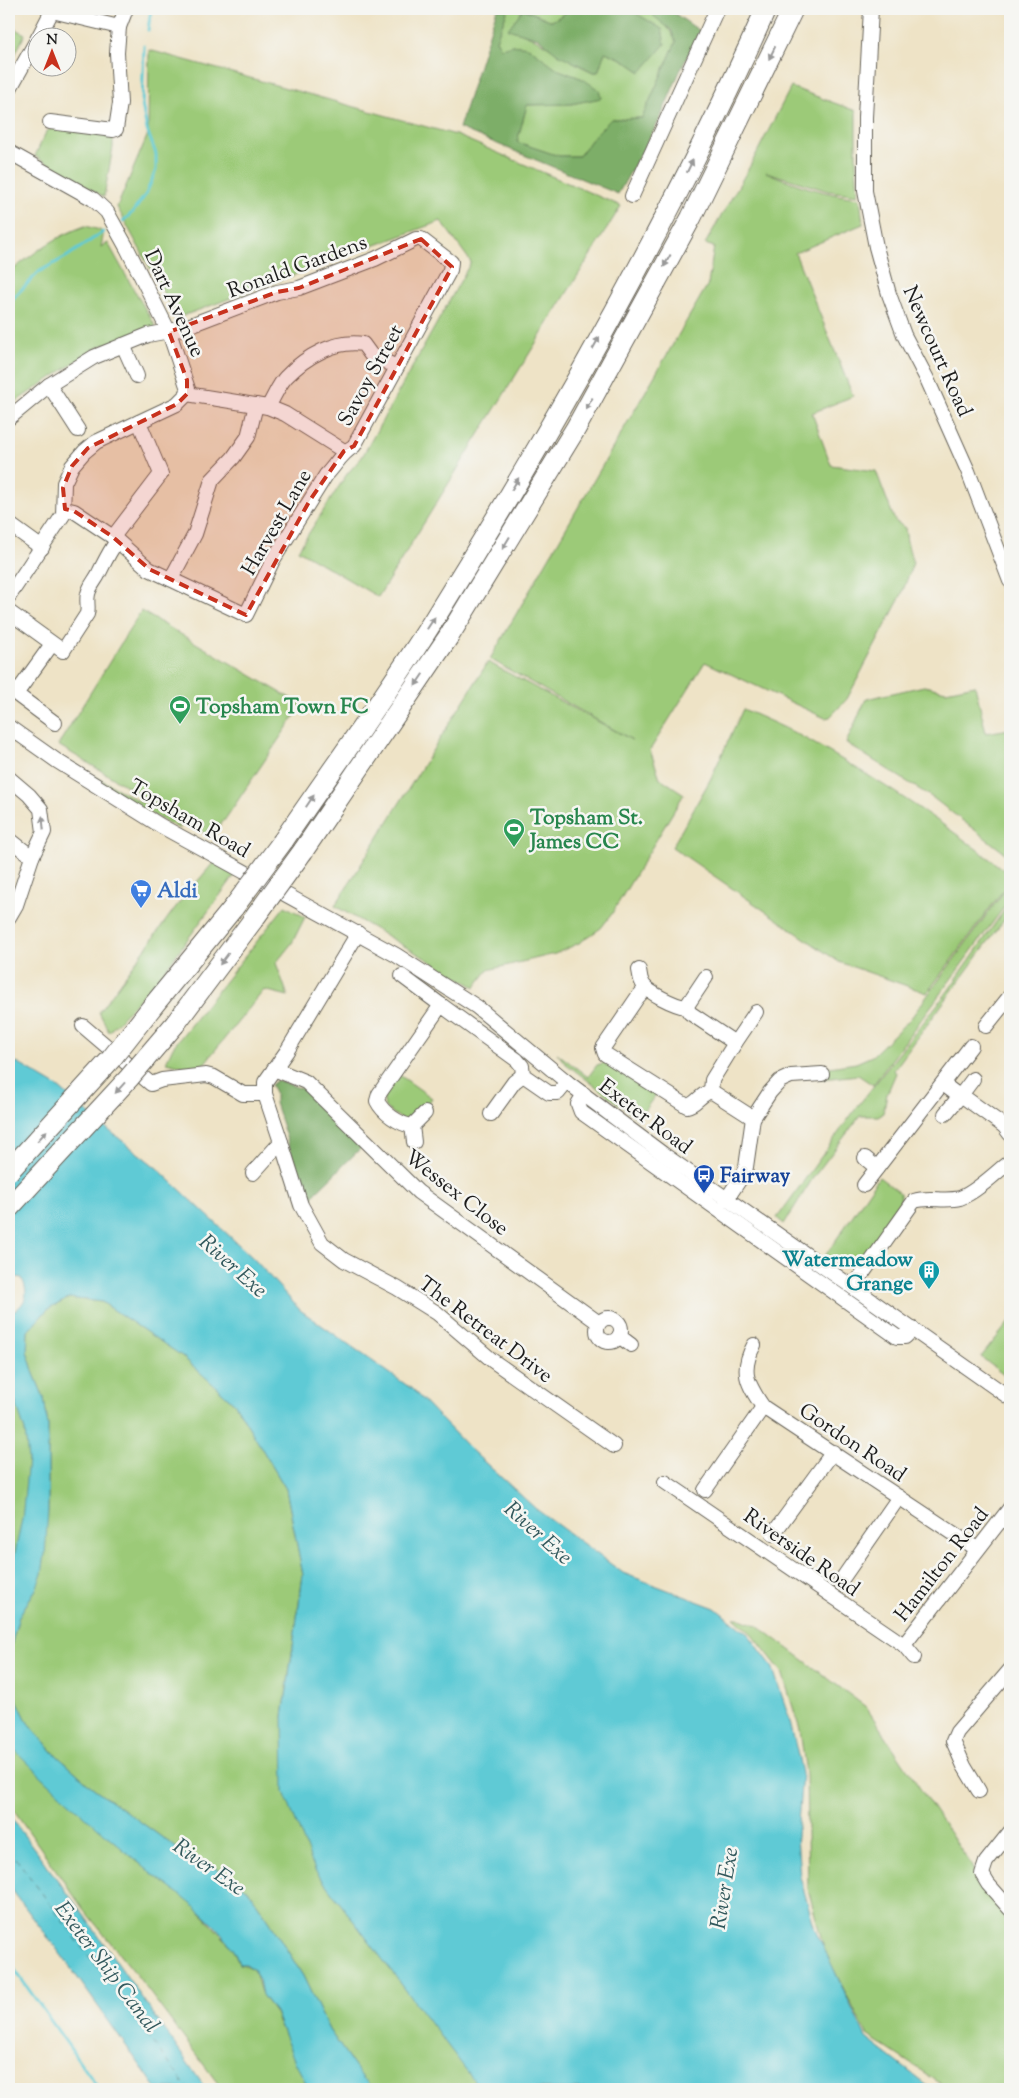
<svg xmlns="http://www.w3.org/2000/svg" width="1019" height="2098" font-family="'Sorts Mill Goudy',serif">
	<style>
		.green { fill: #9cca78; stroke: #5c734a }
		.forest { fill: #7dae68; stroke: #4c6542 }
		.water { fill: #5ecad5; stroke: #3d7378 }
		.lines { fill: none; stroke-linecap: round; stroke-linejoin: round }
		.stream { stroke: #5ecad5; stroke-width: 3 }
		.ferry { stroke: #33595d; stroke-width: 1; stroke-dasharray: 6 5; stroke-linecap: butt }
		.minor-casing { stroke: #666258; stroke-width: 16 }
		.highway-casing { stroke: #666258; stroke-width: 22 }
		.minor { stroke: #fff; stroke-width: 14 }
		.highway { stroke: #fff; stroke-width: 20 }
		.highway-bridge-casing { stroke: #666258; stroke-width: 22; stroke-linecap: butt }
		.highway-bridge { stroke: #fff; stroke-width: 20 }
		.oneway { fill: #999 }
		.marked { fill: #c8321e; fill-opacity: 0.2; stroke: #c8321e; stroke-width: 4; stroke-dasharray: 10 6; stroke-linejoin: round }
		.labels { text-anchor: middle; stroke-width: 5; stroke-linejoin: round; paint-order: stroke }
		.street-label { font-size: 21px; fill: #1c1c1c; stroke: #f6f6f2 }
		.leisure-label { font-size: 21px; font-weight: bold; fill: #27864d; stroke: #f6f6f2; text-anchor: start }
		.shop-label { font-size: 21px; font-weight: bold; fill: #366cbe; stroke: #f6f6f2; text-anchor: start }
		.transit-label { font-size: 21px; font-weight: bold; fill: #164399; stroke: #f6f6f2; text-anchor: start }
		.culture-label { font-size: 21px; font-weight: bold; fill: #0d838f; stroke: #f6f6f2; text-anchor: end }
		.water-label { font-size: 22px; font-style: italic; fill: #33595d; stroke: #f6f6f2 }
	</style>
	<rect width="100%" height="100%" fill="#f6f6f2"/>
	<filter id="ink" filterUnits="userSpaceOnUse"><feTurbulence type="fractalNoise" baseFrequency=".02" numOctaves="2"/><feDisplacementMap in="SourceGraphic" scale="10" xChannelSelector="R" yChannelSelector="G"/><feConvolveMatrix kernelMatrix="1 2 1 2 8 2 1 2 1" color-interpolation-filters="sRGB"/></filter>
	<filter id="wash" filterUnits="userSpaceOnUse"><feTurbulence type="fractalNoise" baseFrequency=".0096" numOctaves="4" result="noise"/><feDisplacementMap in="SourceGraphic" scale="20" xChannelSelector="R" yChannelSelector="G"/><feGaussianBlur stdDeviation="1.12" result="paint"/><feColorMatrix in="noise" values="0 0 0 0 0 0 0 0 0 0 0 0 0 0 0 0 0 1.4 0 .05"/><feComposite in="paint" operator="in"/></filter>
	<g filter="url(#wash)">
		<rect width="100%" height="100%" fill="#eee3c6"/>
		<g class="green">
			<path d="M 508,9 L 523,9 L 509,29 C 542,37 562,59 593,72 L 598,72 L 605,52 L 622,59 L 641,72 L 661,29 L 629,9 C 634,9 641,8 645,9 C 659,14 671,30 676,42 L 642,118 L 611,119 L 596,134 L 579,156 L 559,156 L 517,142 L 527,105 L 571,104 L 600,98 L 583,79 L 559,70 L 528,47 L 512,45 L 501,49 L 496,40 Z"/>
			<polygon points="524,9 572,9 552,21"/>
			<polygon points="9,26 25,34 9,67"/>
			<polygon points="149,50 456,135 621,206 378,597 298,550 347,474 362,457 471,262 441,221 177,318 117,207 148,134"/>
			<path d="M 791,87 L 856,111 L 856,163 L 858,195 L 828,191 L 766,172 C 796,185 827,195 860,198 L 863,224 L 795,253 L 853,396 L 812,413 L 831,465 L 876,471 L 895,521 L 905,528 L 907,542 L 913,563 L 901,596 L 847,699 L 830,717 L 825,718 L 705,662 L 650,750 L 660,778 L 684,794 L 611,915 L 601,928 L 579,943 L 555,954 L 488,970 L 475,987 L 335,906 L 488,662 L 632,740 L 490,659 L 708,284 L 714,247 L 705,244 L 750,166 Z"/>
			<polygon points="52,128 113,134 113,147 104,197 35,156 46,132"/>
			<path d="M 85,226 L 100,230 L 103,237 L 101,247 L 108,243 L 134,290 L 156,327 L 98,347 L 9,406 L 9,273 C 32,254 56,236 85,226 Z"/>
			<polygon points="141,611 302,705 224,821 208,835 58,745"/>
			<polygon points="975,685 986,733 1010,729 1010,857 933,798 846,743 866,699 924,686 946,691"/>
			<path d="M 743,709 C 765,719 787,728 808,740 C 879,780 947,824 1010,875 L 1010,881 L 927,993 L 839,962 L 672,847 L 710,780 Z"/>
			<polygon points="75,765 164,815 180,827 180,829 153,815"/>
			<polygon points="214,862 235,875 162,974 109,1032 99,1012 178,904"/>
			<polygon points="1010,883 1010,899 873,1085 858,1075 822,1079 823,1068 856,1063 872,1056 911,1018"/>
			<polygon points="1010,902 1010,912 894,1070 896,1073 887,1094 883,1113 878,1116 860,1116 813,1178 784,1224 777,1218 857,1107 948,991"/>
			<polygon points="285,906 305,917 292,943 276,963 288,996 264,990 199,1070 166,1062 173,1047"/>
			<polygon points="557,1053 588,1077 597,1065 610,1061 657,1093 638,1119 565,1063"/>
			<polygon points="398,1074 432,1098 416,1119 403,1120 385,1108 383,1095"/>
			<path d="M 879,1177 L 900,1193 L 901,1205 L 855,1266 C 845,1262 834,1262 825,1256 Z"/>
			<polygon points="69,1298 102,1302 182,1356 235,1404 286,1489 303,1575 283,1717 315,1870 481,2089 374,2089 362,2077 329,2030 303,1976 271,1924 248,1890 222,1871 185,1854 92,1787 53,1752 28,1723 9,1683 11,1646 19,1616 36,1589 48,1511 48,1426 44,1398 34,1374 27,1351 28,1331 47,1310"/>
			<polygon points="1010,1321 1010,1380 981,1357"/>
			<path d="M 9,1382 C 15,1402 25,1423 27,1444 C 31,1481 21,1546 9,1581 Z"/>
			<polygon points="734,1618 738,1618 757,1625 866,1707 971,1865 976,1876 1010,1914 1010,2089 949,2089 867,2035 825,1952 808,1889 806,1774 800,1730 782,1672 752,1634"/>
			<path d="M 9,1741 L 26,1761 L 139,1863 L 195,1906 L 231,1946 L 239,1964 C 261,1966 255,1983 263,1996 C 268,2005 275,2009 277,2019 L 309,2089 L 222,2089 L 132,1969 L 84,1910 L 9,1803 Z"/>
		</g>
		<g class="forest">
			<polygon points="497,9 508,9 496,40 501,48 512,45 528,47 559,70 583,79 599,90 601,98 571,104 527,105 517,142 559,156 579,156 596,134 611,119 642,118 676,42 671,30 645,9 668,9 700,31 680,71 659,121 618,194 459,128"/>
			<polygon points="523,9 552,21 572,9 629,9 662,29 665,44 641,72 622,59 605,52 598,72 593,72 558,54 538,38 508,29"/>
			<polygon points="277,1080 305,1090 365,1144 315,1193 310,1204 305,1196 275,1103 275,1092 271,1085"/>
		</g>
		<g class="water">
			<path d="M 9,1058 L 58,1087 L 106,1128 L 157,1168 L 254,1259 L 300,1310 L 412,1389 L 469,1448 L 536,1509 L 623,1573 L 715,1608 L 749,1635 L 772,1666 L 789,1717 L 802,1773 L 797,1836 L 800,1877 L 815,1929 L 866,2038 L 932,2089 L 481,2089 L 479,2087 L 315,1870 L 284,1792 L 283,1717 L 303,1575 L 286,1489 L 235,1404 L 182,1356 L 102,1302 L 69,1298 L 47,1310 L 28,1331 L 27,1351 L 34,1374 L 44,1398 L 48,1426 L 48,1511 L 45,1554 L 42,1574 L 36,1589 L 19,1616 L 11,1646 L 9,1676 L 9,1581 L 22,1519 L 28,1460 L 25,1431 L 9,1382 L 9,1309 L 15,1311 C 28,1300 28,1293 22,1278 L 9,1276 Z"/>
			<path d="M 9,1683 L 28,1723 L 53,1752 L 92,1787 L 185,1854 L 222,1871 L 248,1890 L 271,1924 L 303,1976 L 329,2030 L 362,2077 L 374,2089 L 309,2089 L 295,2062 L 275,2012 L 262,1995 L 259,1980 L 253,1969 L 246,1964 L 239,1964 C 226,1922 169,1889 138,1862 C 94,1825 51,1787 11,1746 L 9,1741 Z"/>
			<polygon points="9,1815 83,1914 206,2089 157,2089 65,1960 9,1886"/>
		</g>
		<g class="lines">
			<g class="stream">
				<polyline points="148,30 151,9"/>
				<polyline points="123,221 133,212 146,194 156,170 156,154 147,130 142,104 144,46"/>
				<polyline points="9,306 15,296 40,271 66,257 103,232"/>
				<polyline points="9,1965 15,1970 99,2089"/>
			</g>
			<polyline class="ferry" points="9,1849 188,2089"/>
		</g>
	</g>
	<g filter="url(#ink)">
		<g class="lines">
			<g class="minor-casing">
				<g id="minor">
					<polyline points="871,9 865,117 865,191 876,247 889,294 904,335 927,379 968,471 1010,581"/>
					<polyline points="119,27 126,9"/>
					<polyline points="38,38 53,9"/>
					<polyline points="9,90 38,38"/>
					<polyline points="50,122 113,130 116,129 120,103 117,53 119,27 52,11"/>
					<polyline points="9,152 93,199 107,212 127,248 169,332 188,389 187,394 177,404 96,442 84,452 72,466 64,483 63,515 9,596"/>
					<polyline points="632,196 717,9"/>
					<polyline points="123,345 137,376"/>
					<polyline points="49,385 78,430"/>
					<polyline points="187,394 268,407 285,414 344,451"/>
					<path d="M 268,407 C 274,397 279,384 286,377 C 306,356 335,340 363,344 L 371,355 L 397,367"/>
					<path d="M 9,418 L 49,385 L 94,357 L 148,335 L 180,329 L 277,292 L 299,288 L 375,259 L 416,239 L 421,239 L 451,262 L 450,270 L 354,446 C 341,453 336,465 326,475 L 273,560 L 246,615 L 149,569 L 113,537 L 74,511 L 65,509"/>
					<polyline points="9,524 42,548"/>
					<polyline points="113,537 161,474 139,422"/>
					<polyline points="171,579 195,534 212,480 233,458 248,437 256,405"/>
					<path d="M 9,612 L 63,651 L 87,614 C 89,607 86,601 88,594 C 90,585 96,580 99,573 C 105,561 109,552 117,541"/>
					<polyline points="52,644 16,694 55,723"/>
					<polyline points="9,727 57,761 161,826 396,955 477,1007 567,1082 663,1154 1010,1398"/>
					<polyline points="9,778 29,795 41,809 44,832 32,857 16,905 9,917"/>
					<polyline points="9,839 32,857"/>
					<path d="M 639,970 C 640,974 640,979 642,982 C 645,992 676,1006 686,1007 L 690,1013 L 735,1043 L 712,1080 L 711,1091"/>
					<polyline points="402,976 441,1005"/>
					<path d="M 646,988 L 637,998 L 603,1048 L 605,1054 L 687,1106 C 696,1105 700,1094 711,1091 L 753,1118"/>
					<polyline points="686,1007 706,977"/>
					<polyline points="83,1026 151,1084 162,1080 206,1075 214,1077 243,1094 265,1094"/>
					<polyline points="986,1026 1010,996"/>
					<polyline points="735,1043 756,1012"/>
					<polyline points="274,1069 306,1082 418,1192 599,1323"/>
					<polyline points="943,1084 955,1093 961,1095 973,1079"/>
					<polyline points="584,1094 578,1104 581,1112 897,1337 905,1337 913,1329"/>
					<path d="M 425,1113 L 412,1126 C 399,1124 383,1113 377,1101 L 379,1094 L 441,1005 L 517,1060 L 522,1066 L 523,1075 L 549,1093 L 558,1093 L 567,1082"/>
					<polyline points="491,1114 514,1082 523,1075"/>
					<polyline points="945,1114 961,1095 1004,1126 1010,1134"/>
					<polyline points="412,1126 414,1142"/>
					<polyline points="281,1142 301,1205 322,1243 344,1260 397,1288 437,1313 493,1361 614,1446"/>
					<polyline points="865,1158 877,1168"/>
					<polyline points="253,1173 281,1142 265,1094 265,1082 287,1051 358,933"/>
					<polyline points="864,1185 971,1046"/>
					<polyline points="726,1200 740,1179 746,1167 753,1118 770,1092 780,1081 791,1076 822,1074"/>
					<path d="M 853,1287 L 914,1201 C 929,1196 944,1202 960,1198 C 975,1193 997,1172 1010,1161"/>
					<circle cx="609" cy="1330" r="12"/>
					<polyline points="619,1336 631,1345"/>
					<path d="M 754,1345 C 740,1371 747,1383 763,1407 L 977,1549"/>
					<polyline points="665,1482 904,1645 914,1657"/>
					<polyline points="705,1490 763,1407"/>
					<polyline points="773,1534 833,1452"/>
					<polyline points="840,1582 899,1497"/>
					<polyline points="904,1645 1010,1508"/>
					<polyline points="979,1791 964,1766 953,1741 957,1732 1010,1670"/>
					<polyline points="1010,1832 986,1862 982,1874 988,1884 1010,1909"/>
				</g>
			</g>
			<g class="highway-casing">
				<g id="highway">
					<path d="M 283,841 C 333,768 386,696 433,621 C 556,424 671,220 766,9"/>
					<polyline points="303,851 449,636 576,428 691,218 793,9"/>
					<polyline points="152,1007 234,907"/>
					<polyline points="175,1024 253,920"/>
				</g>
			</g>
			<use href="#minor" class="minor"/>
			<use href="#highway" class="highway"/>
			<g class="highway-bridge-casing">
				<g id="highway-bridge">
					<polyline points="234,907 283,841"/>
					<polyline points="253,920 303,851"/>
					<polyline points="9,1171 111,1059 152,1007"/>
					<polyline points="9,1208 129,1078 175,1024"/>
				</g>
			</g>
			<use href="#highway-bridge" class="highway-bridge"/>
		</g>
		<defs><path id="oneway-solid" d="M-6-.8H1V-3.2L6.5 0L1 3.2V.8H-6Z" transform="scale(1.25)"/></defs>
		<g class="oneway">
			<use href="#oneway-solid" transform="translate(772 53) rotate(116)"/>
			<use href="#oneway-solid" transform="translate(690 166) rotate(-64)"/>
			<use href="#oneway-solid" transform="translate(667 261) rotate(119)"/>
			<use href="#oneway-solid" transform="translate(596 343) rotate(-61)"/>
			<use href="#oneway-solid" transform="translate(589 404) rotate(119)"/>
			<use href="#oneway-solid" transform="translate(515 484) rotate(-59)"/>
			<use href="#oneway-solid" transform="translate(506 543) rotate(121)"/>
			<use href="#oneway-solid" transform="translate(431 623) rotate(-57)"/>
			<use href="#oneway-solid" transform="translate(419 680) rotate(124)"/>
			<use href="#oneway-solid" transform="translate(310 801) rotate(-56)"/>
			<use href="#oneway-solid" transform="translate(43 823) rotate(-96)"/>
			<use href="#oneway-solid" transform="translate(224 959) rotate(127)"/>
			<use href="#oneway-solid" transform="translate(120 1088) rotate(132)"/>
			<use href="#oneway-solid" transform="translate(42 1136) rotate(-48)"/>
		</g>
	</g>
	<path class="marked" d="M 421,239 L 452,267 L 354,446 L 344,451 L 310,500 L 246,615 L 149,569 L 113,537 L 74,511 L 65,509 L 63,488 L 72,466 L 88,448 L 177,404 L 187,394 L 187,380 L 169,332 L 277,292 L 299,288 Z"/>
	<defs>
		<g id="stadium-pin" transform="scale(1.125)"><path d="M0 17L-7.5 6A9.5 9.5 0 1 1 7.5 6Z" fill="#2e9e5b" stroke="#f6f6f2"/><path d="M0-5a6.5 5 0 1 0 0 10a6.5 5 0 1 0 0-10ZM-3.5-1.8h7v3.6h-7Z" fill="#fff"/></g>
		<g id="supermarket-pin" transform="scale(1.125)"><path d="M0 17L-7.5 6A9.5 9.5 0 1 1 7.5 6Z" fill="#3f7fe0" stroke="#f6f6f2"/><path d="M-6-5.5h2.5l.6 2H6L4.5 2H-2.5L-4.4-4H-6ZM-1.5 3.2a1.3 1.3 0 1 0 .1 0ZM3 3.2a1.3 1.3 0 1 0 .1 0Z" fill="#fff"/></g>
		<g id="bus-pin" transform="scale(1.125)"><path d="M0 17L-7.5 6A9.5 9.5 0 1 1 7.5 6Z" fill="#1a4fb4" stroke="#f6f6f2"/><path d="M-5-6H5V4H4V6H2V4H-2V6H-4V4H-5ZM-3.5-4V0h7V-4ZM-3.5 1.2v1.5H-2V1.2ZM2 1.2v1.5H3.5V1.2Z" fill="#fff"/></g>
		<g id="building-pin" transform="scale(1.125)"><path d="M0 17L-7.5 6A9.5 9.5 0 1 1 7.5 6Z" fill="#0f9aa8" stroke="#f6f6f2"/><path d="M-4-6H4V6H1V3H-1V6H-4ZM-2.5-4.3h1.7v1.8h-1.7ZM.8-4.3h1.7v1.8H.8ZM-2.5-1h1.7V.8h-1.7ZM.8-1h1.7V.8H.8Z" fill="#fff"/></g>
	</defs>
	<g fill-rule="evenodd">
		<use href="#stadium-pin" x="180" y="706"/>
		<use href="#stadium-pin" x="514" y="829"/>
		<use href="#supermarket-pin" x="141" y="890"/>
		<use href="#bus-pin" x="704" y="1175"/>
		<use href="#building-pin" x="929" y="1271"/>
	</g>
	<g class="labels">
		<g class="street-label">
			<text transform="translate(297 266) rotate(-20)" y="7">Ronald Gardens</text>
			<text transform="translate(175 303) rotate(65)" y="7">Dart Avenue</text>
			<text transform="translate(938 351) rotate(66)" y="7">Newcourt Road</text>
			<text transform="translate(370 375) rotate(-61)" y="7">Savoy Street</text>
			<text transform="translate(276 522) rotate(-60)" y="7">Harvest Lane</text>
			<text transform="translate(190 818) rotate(30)" y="7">Topsham Road</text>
			<text transform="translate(646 1116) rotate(37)" y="7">Exeter Road</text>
			<text transform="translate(457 1192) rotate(38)" y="7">Wessex Close</text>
			<text transform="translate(486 1329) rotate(37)" y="7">The Retreat Drive</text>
			<text transform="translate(853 1442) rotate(34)" y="7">Gordon Road</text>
			<text transform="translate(802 1552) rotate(35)" y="7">Riverside Road</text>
			<text transform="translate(941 1564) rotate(-52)" y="7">Hamilton Road</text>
		</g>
		<g class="leisure-label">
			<text x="196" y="713">Topsham Town FC</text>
			<text x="530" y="824">Topsham St.<tspan x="530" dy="24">James CC</tspan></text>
		</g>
		<g class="shop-label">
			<text x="157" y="897">Aldi</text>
		</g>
		<g class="transit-label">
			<text x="720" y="1182">Fairway</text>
		</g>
		<g class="culture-label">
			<text x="913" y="1266">Watermeadow<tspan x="913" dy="24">Grange</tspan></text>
		</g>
		<g class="water-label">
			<text transform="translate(234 1265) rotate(42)" y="8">River Exe</text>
			<text transform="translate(539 1532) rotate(42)" y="8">River Exe</text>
			<text transform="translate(210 1866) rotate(35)" y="8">River Exe</text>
			<text transform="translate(723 1888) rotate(-81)" y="8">River Exe</text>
			<text transform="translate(108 1966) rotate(53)" y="8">Exeter Ship Canal</text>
		</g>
	</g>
	<rect width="1019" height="2098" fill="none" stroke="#f6f6f2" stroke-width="30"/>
	<g transform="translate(52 52)"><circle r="24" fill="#f6f6f2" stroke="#9f9f9c"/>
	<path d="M0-4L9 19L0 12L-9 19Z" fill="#c8321e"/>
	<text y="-8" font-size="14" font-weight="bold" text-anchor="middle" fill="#1c1c1c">N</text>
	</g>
</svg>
